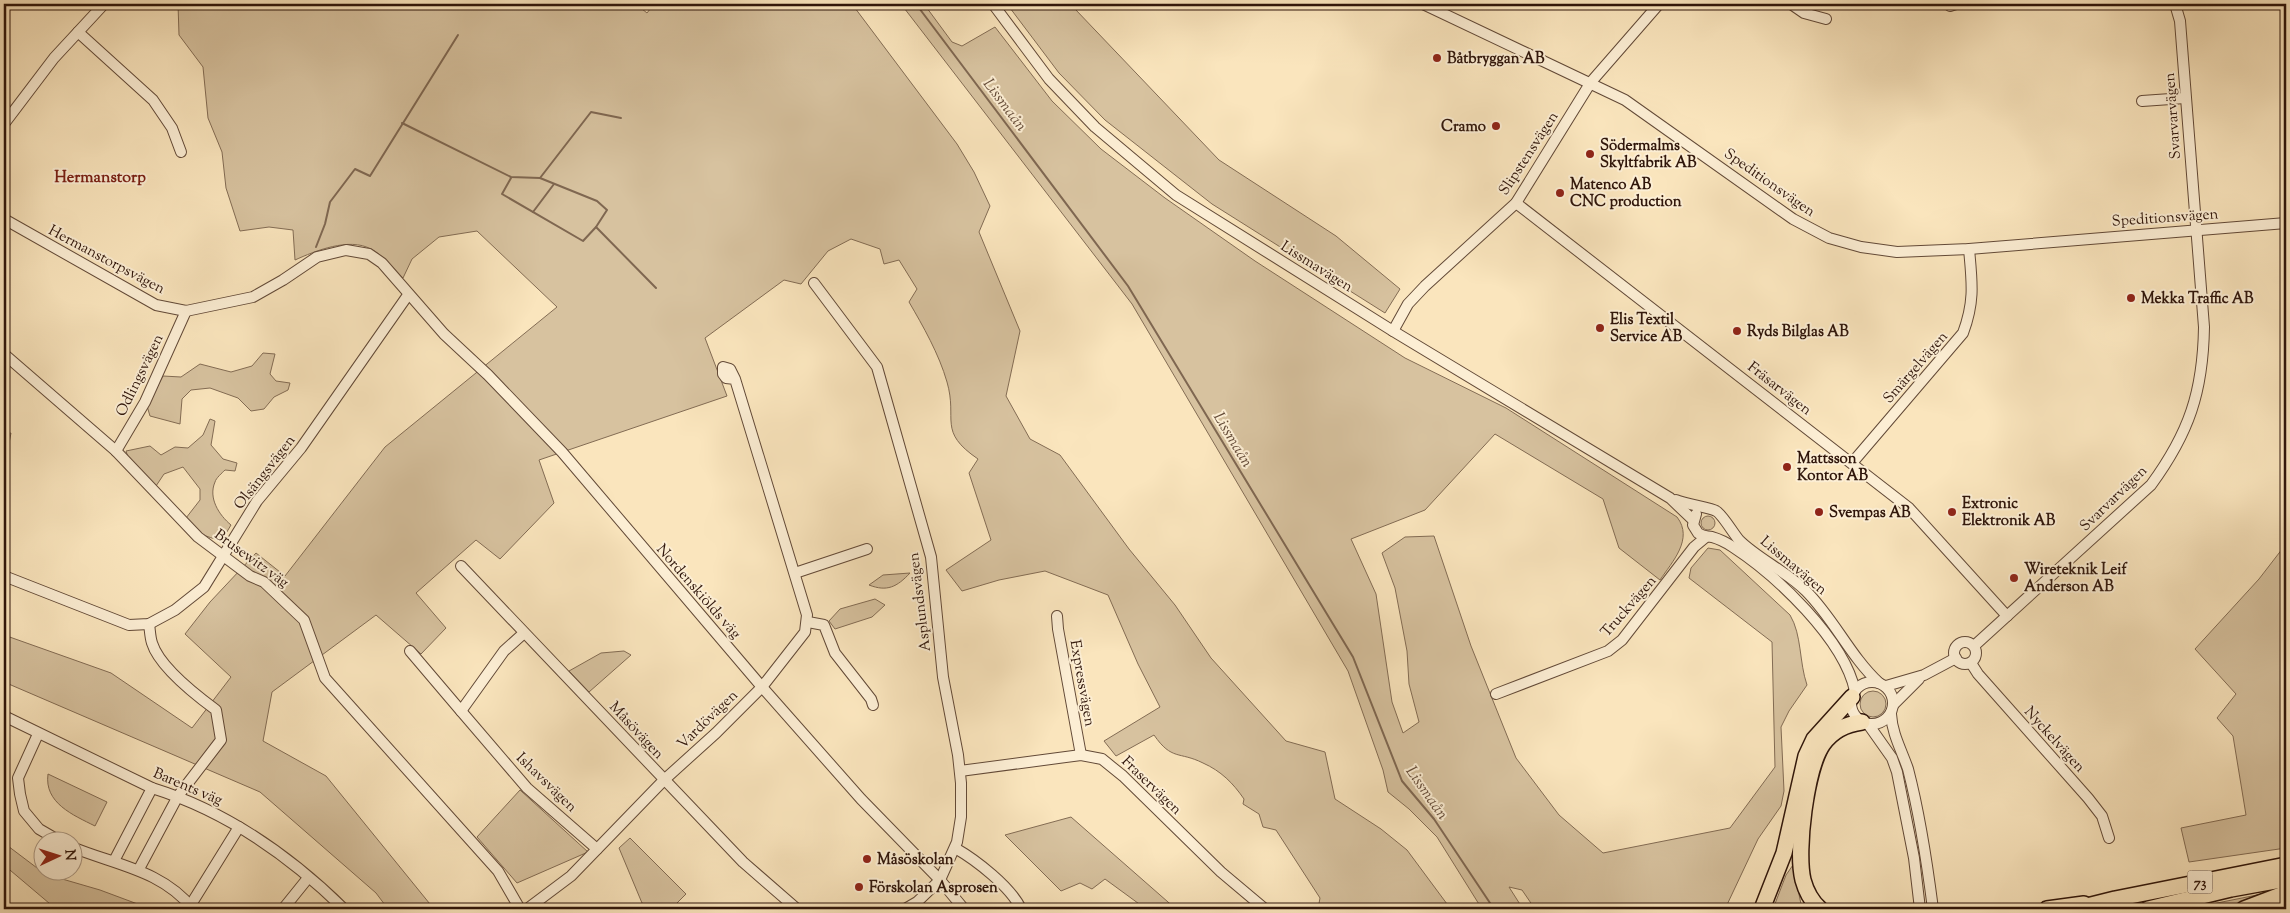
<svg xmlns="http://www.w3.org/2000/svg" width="2290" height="913" font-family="'Sorts Mill Goudy',serif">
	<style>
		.green { fill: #d7c29f; stroke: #836c54 }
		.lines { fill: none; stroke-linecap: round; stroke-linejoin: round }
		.stream { stroke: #7f6751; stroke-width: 2 }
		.minor-casing { stroke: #624937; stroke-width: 12 }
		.highway-casing { stroke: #2f150a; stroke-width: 18 }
		.minor { stroke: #fceed4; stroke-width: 10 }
		.highway { stroke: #fae5bd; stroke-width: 15 }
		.poi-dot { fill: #8f2418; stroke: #fceed4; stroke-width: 2 }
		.labels { text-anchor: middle; stroke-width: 4; stroke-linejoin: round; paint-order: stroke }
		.shield { fill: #fceed4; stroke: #6c5647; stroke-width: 1 }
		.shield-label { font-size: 14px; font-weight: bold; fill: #2f150a }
		.poi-label { font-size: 15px; font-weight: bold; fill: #2f150a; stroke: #fceed4; text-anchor: start }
		.street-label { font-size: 15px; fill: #2f150a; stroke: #fceed4 }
		.water-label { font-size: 16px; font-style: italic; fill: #654c39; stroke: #fceed4 }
		.neighbourhood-label { font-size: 16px; font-weight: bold; fill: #7a1f14; stroke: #fceed4 }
	</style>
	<rect width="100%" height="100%" fill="#fae5bd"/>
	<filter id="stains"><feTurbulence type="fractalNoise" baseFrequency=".004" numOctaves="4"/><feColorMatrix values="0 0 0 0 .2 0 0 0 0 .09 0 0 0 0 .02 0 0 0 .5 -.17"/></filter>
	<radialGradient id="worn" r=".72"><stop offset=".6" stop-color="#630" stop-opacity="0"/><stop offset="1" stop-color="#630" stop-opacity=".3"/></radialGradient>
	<g class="green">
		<path d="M 178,4 L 636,4 L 647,13 L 654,4 L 852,4 L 957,144 L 974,172 L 990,206 L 979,232 L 1020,331 L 1006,396 L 1030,439 L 1060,455 L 1129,549 L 1175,605 L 1211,658 L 1286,741 L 1325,752 L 1335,799 L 1381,829 L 1407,850 L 1450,908 L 1318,909 L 1320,898 L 1276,830 L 1263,827 L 1259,814 L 1243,804 L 1244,799 C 1233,783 1221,771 1203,763 C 1179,751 1172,761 1154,735 L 1116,756 L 1104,741 L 1160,707 L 1138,664 L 1108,595 L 1045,571 L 999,580 L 962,591 L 946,570 L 991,540 L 969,473 L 978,459 C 937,431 958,420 947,382 C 939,354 923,326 909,302 L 917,289 L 899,260 L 884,264 L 880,249 L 851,239 L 828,251 L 801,284 L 784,280 L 705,338 L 727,396 L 539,460 L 554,503 L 500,559 L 476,540 L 416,593 L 446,628 L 421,654 L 376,615 L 272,692 L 263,741 L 326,776 L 434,909 L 388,909 L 376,893 L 260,792 L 4,682 L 4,635 L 111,673 L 192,728 L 231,677 L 185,634 L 210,602 L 256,553 L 285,576 L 385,447 L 557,307 L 477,231 L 439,237 L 412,259 L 403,278 C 393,268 383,255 371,249 C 349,237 315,251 295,260 L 293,230 L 269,227 L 240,231 L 226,188 L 222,152 L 208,118 L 203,67 L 179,35 Z"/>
		<path d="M 901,4 L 924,4 L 952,42 L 962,46 L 995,27 L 1052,101 L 1101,149 L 1165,198 L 1255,261 L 1405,358 L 1506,408 L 1677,517 C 1694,539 1672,562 1660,580 L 1619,548 L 1603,499 L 1495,434 L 1425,510 L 1351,539 L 1376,594 L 1392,702 L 1403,733 L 1419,722 L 1409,684 L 1407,651 L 1395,588 L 1382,553 L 1405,537 L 1434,536 L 1471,646 L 1516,758 L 1559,815 L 1603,853 L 1730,828 L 1775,767 L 1772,642 L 1689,578 L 1691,568 L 1708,548 L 1720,550 L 1790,615 C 1802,635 1799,662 1807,685 L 1789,711 L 1781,727 L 1784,791 L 1781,806 L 1758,839 L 1725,909 L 1535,909 L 1522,890 L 1509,887 L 1523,909 L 1482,909 L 1437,837 L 1409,809 L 1388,792 L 1383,770 L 1348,671 L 1132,304 Z"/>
		<polygon points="1007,4 1079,4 1075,9 1219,160 1336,236 1400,289 1385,313 1212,204 1105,120 1059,73"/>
		<polygon points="263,353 275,354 270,374 276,381 290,383 288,390 274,397 264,409 251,411 238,398 210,388 191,390 182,399 180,424 150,416 147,406 163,376 181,377 200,364 231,372 252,366"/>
		<path d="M 210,419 L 215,421 L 211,445 L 223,459 L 237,463 L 235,471 L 225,470 C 222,473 216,478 215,482 C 208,498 219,515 231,525 L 222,540 C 206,538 194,532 186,518 L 200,500 L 200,489 L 183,467 L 164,474 L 156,486 L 129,460 L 126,451 L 150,446 L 161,455 L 175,447 L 188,448 L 203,435 Z"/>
		<polygon points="11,433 6,459 4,460 4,434"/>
		<circle cx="1708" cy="523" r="7"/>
		<polygon points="2286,544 2286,848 2189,862 2181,828 2246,815 2233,736 2217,718 2236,694 2195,649 2259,579"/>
		<path d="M 910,573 C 897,587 887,592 869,585 L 883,575 Z"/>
		<polygon points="875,599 885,605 872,617 835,629 829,621 840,609"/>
		<polygon points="624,651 631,655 589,692 569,671 601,653"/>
		<circle cx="1873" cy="704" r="13"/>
		<path d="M 48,774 L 107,802 L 95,826 C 73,815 44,803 48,774 Z"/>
		<polygon points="520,790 588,852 517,883 477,837"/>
		<polygon points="1071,817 1176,909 1146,909 1105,879 1092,889 1080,883 1061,891 1005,835"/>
		<polygon points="630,838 686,894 671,909 651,909 642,903 619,848"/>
		<polygon points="4,843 45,874 100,890 151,909 56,909 4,865"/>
		<polygon points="1793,865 1802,909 1773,909 1786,875"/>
		<polygon points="2267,893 2236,909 2195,909 2202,906"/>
	</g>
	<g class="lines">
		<g class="stream">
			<polyline points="916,4 1128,286 1353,657 1402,781 1434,819 1494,909"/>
			<polyline points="402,123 511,177 540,178 597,201 607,210 596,227"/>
			<polyline points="511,178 502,194 583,241 596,227 656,288"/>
			<polyline points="540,178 591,112 621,118"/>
			<polyline points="533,212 554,184"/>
			<polyline points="316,247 325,224 330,202 355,169 370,176 458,35"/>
		</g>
		<g class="minor-casing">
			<g id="minor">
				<polyline points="993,4 1049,79 1095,127 1176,195 1393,331 1670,498 1693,520"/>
				<polyline points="1423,4 1625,100 1793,219 1829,238 1861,247 1897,252 1969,249 2286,223"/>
				<polyline points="1791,4 1804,13 1826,19"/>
				<polyline points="1950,6 1956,4"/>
				<polyline points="78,32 153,100 172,128 181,152"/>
				<polyline points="2142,101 2185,98"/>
				<polyline points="4,124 54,58 104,4"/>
				<polyline points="1516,203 1909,508 2007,616"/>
				<polyline points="4,219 156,305 186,311 253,297 283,280 317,257 346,250 369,254 382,263 444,334 488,375 562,452 762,687 861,799 940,880 964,909"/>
				<polyline points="814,283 877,367 931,557 943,677 958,755 961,783 961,817 957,842 940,880 917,902 905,909"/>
				<polyline points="1393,331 1408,304 1425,286 1516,203 1591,82 1659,4"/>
				<polyline points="4,354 116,451 198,537 250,576 264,582 304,620 325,678 498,871 520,909"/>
				<polyline points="116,451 145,402 186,311"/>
				<path d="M 1852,463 L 1963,333 C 1975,301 1972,282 1969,249"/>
				<path d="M 1676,500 C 1685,504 1711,508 1716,511 C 1722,514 1733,533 1739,540 C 1758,559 1786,571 1806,591 C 1834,619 1850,656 1879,683"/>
				<path d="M 1696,514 L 1693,525 L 1698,533 C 1703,537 1706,536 1712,537 C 1719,539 1727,543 1733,547 C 1776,575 1844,639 1855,691"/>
				<polyline points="461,566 743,862 797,909"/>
				<polyline points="795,573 867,549"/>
				<polyline points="4,576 129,625 149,624 175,610 204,587 257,501 301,448 408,295"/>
				<polyline points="1057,616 1058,629 1081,755"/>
				<polyline points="808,622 824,625 835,653 871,699 873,705"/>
				<circle cx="1965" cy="653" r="11"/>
				<path d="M 1974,646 L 2151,485 C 2189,433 2203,392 2204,327 L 2180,21 L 2175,4"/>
				<polyline points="410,651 461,711 504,651 524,633"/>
				<polyline points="1971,663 1978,674 2088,798 2102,816 2109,838"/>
				<circle cx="1872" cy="703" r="21"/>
				<polyline points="1886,686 1924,675 1956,658"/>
				<polyline points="1496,694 1608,651 1622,640 1694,547 1706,537"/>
				<polyline points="1894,704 1919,679"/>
				<polyline points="461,711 527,788 597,849"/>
				<path d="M 1891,714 C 1892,734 1902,751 1908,769 C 1920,815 1927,862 1933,909"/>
				<path d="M 4,716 L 152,788 C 226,811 289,855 344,909"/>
				<polyline points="1868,724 1892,758 1897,772 1914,858 1920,909"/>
				<polyline points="38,734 18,778 20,794 24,811 39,829 58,840"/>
				<polyline points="960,771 1081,755 1102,759 1123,776 1221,872 1265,909"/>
				<path d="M 72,847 C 115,865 162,870 193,909"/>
				<path d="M 955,848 C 976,860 1011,887 1021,909"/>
				<polyline points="114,861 152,788"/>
				<path d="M 139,869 L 178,796 L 221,740 L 216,710 C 197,696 159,666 152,643 C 150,637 150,630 149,624"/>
				<polyline points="4,906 8,909"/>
				<polyline points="190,906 239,827"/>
				<polyline points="283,909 308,878"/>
				<polyline points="527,909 571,876 664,780 716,733 762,687 805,632 807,615 735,379 730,369 723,367 723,374 726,378 735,379"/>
			</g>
		</g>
		<g class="highway-casing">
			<g id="highway">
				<polyline points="1762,909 1784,853 1806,756 1814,739 1852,697"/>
				<path d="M 1820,909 C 1811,901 1806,891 1803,880 C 1796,851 1806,768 1823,744 C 1833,730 1846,724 1862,722"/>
				<polyline points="2047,909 2084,904"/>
				<polyline points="2075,909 2115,899 2286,865"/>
				<polyline points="2148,909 2231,889 2286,879"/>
				<polyline points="2244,909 2286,893"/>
			</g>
		</g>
		<use href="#minor" class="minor"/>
		<use href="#highway" class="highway"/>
	</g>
	<g class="poi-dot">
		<circle cx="1437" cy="58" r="5"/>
		<circle cx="1496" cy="126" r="5"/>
		<circle cx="1590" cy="154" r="5"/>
		<circle cx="1560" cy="193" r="5"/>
		<circle cx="2131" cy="298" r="5"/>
		<circle cx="1600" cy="328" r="5"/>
		<circle cx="1737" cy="331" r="5"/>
		<circle cx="1787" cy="467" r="5"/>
		<circle cx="1819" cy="512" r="5"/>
		<circle cx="1952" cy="512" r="5"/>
		<circle cx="2014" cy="578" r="5"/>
		<circle cx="867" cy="859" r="5"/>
		<circle cx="859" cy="887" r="5"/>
	</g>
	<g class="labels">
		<rect class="shield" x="2187.5" y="870.5" width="25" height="23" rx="4"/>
		<g class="shield-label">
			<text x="2200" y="887">73</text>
		</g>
		<g class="poi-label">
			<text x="1447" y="63">Båtbryggan AB</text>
			<text x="1486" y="131" text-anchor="end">Cramo</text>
			<text x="1600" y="150">Södermalms<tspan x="1600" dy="17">Skyltfabrik AB</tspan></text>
			<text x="1570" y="189">Matenco AB<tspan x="1570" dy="17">CNC production</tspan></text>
			<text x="2141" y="303">Mekka Traffic AB</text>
			<text x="1610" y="324">Elis Textil<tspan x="1610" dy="17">Service AB</tspan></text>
			<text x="1747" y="336">Ryds Bilglas AB</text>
			<text x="1797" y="463">Mattsson<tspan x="1797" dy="17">Kontor AB</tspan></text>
			<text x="1962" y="508">Extronic<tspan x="1962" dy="17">Elektronik AB</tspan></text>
			<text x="1829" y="517">Svempas AB</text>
			<text x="2024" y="574">Wireteknik Leif<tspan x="2024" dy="17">Anderson AB</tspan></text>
			<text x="877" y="864">Måsöskolan</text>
			<text x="869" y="892">Förskolan Asprosen</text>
		</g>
		<g class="street-label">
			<text transform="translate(2172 116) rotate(-94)" y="5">Svarvarvägen</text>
			<text transform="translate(1528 153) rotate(-57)" y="5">Slipstensvägen</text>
			<text transform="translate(1770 182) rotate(35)" y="5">Speditionsvägen</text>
			<text transform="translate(2165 217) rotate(-4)" y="5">Speditionsvägen</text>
			<text transform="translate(107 259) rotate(28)" y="5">Hermanstorpsvägen</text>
			<text transform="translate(1317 266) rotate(32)" y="5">Lissmavägen</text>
			<text transform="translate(1915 367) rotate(-49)" y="5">Smärgelvägen</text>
			<text transform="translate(139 375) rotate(-64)" y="5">Odlingsvägen</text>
			<text transform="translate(1780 388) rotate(38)" y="5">Fräsarvägen</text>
			<text transform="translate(264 472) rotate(-52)" y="5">Olsängsvägen</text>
			<text transform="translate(2113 498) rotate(-44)" y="5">Svarvarvägen</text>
			<text transform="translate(252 558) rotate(36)" y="5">Brusewitz väg</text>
			<text transform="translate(1794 565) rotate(40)" y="5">Lissmavägen</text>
			<text transform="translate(699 591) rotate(49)" y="5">Nordenskiölds väg</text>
			<text transform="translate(919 602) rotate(-97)" y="5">Asplundsvägen</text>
			<text transform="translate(1628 606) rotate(-49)" y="5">Truckvägen</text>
			<text transform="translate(1083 683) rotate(80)" y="5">Expressvägen</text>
			<text transform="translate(707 719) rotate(-44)" y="5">Vardövägen</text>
			<text transform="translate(637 730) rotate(47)" y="5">Måsövägen</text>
			<text transform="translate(2055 739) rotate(48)" y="5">Nyckelvägen</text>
			<text transform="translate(547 782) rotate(44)" y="5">Ishavsvägen</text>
			<text transform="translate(1152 785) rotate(44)" y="5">Fraservägen</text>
			<text transform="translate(188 786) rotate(23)" y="5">Barents väg</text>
		</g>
		<g class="water-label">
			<text transform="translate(1006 104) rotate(53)" y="6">Lissmaån</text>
			<text transform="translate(1234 439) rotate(59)" y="6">Lissmaån</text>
			<text transform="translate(1428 792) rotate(55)" y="6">Lissmaån</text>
		</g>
		<g class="neighbourhood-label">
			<text x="100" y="182">Hermanstorp</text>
		</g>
	</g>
	<rect width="2290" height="913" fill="none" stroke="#fae5bd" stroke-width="20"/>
	<rect x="5" y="5" width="2280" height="903" fill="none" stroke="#2f150a" stroke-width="2.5"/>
	<rect x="10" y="10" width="2270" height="893" fill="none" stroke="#2f150a"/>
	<g transform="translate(58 856) rotate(86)"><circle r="24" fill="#fceed4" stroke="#aa9783"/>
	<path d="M0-4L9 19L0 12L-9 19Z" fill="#8f2418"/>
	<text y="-8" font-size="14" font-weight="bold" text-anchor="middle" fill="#2f150a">N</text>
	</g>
	<rect width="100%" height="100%" filter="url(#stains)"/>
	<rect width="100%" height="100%" fill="url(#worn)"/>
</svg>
